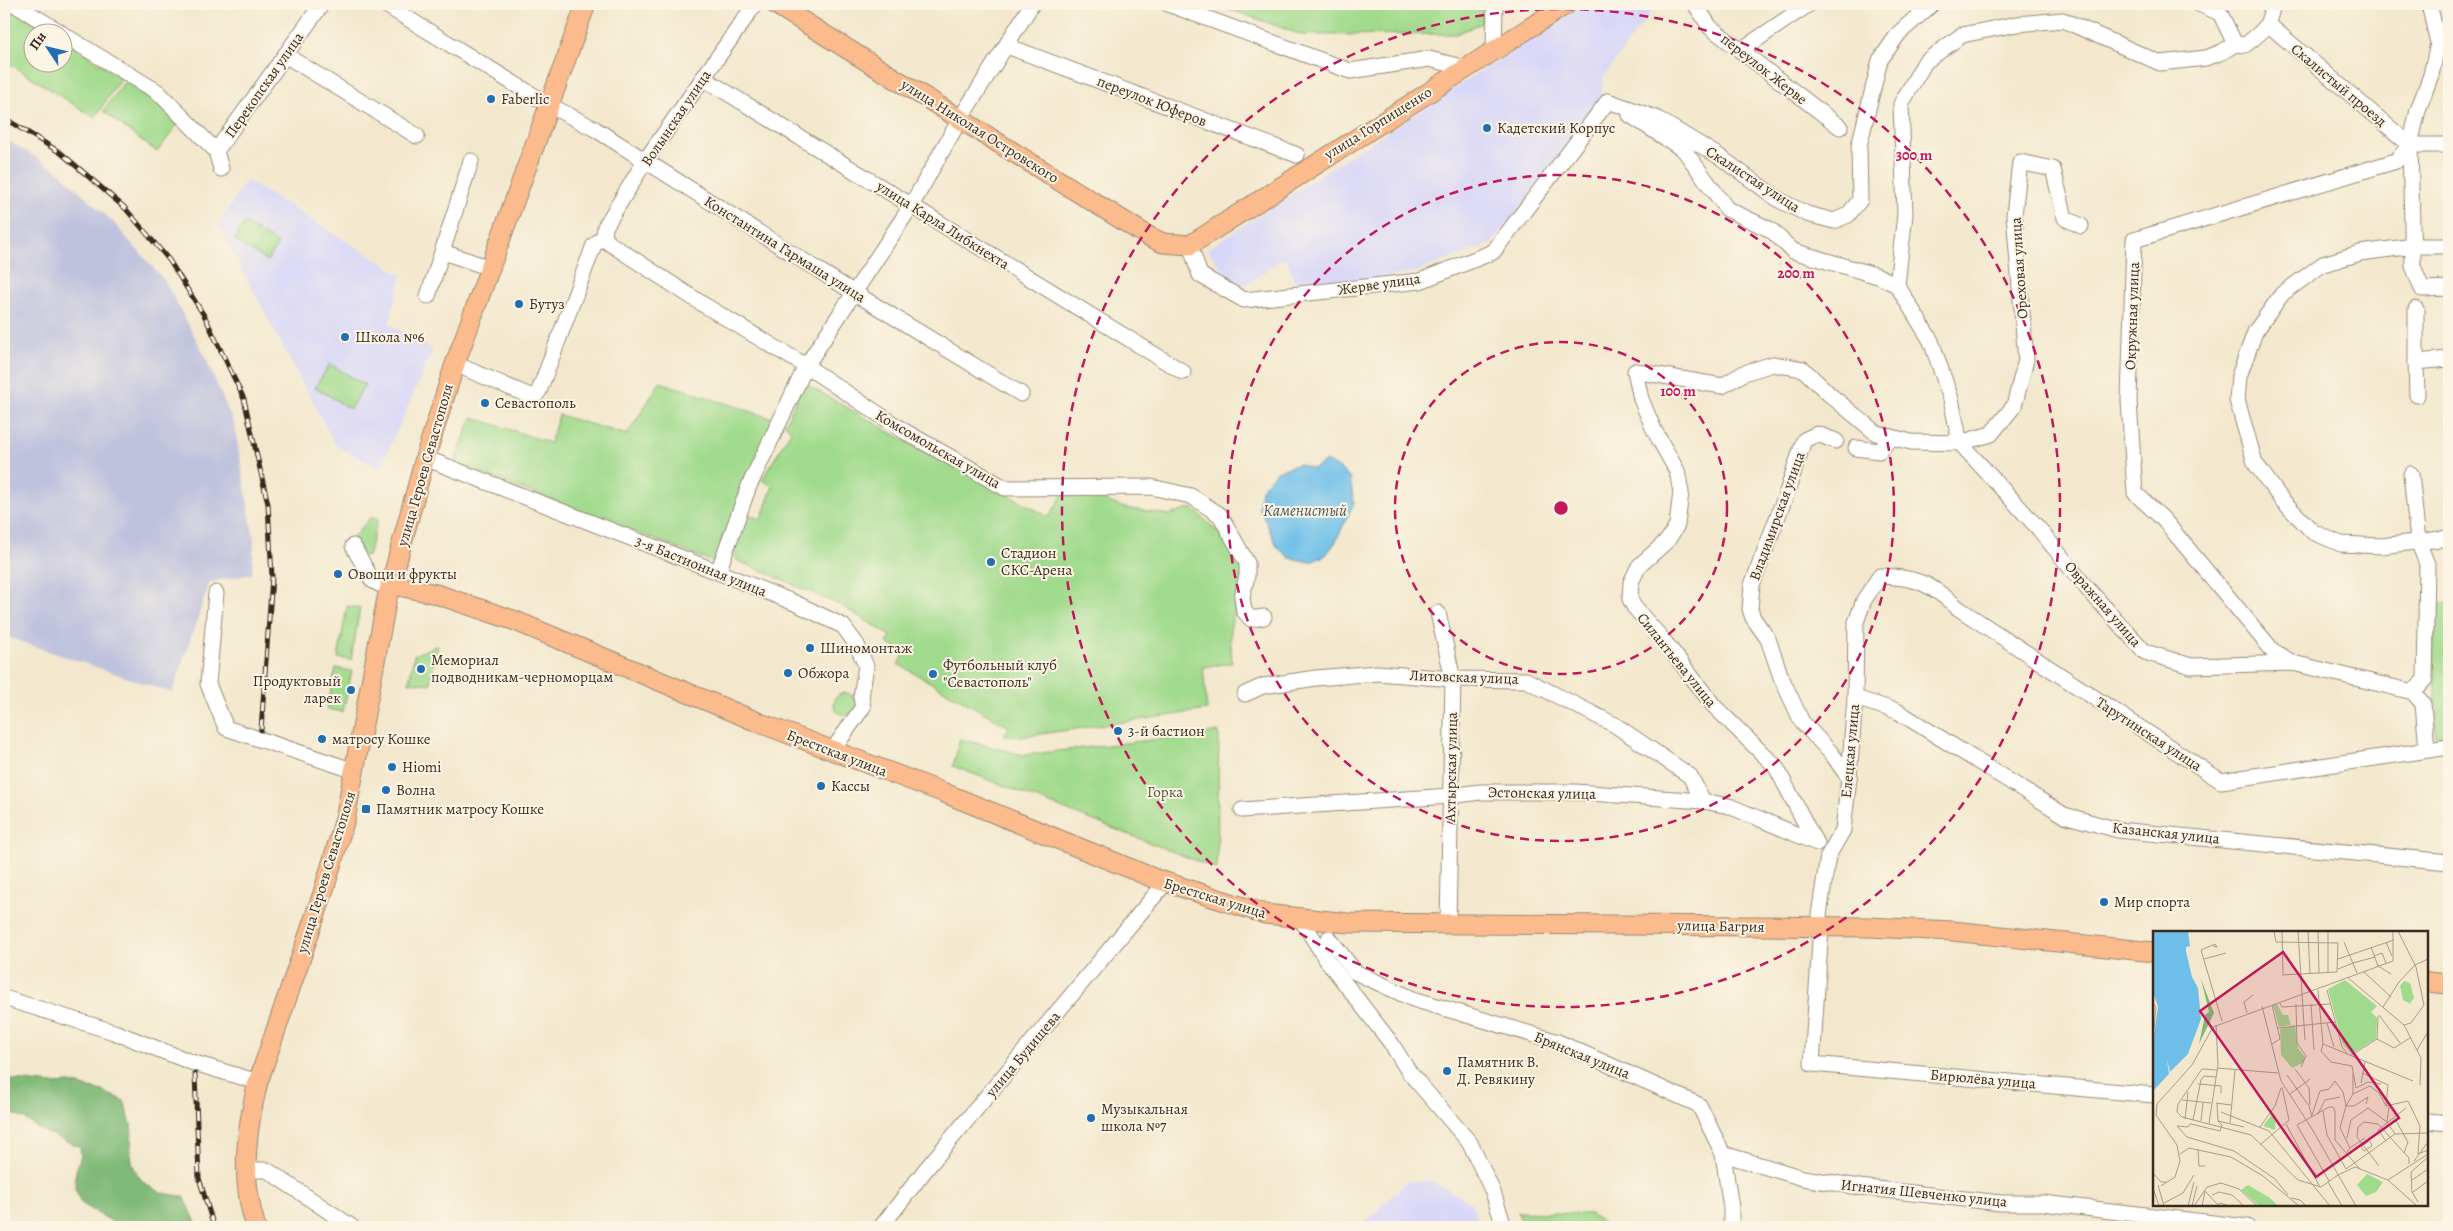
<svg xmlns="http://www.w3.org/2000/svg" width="2453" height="1231" font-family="Alegreya,serif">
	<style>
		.built { fill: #d8d7f8 }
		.industrial { fill: #bfc2dd }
		.green { fill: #a0da8c; stroke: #6e8255 }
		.forest { fill: #80ba78; stroke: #5e724b }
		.water { fill: #6dbfe9; stroke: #547484 }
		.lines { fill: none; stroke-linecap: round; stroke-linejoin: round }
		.minor-casing { stroke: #978976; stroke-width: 17 }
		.major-casing { stroke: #978976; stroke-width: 21 }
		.minor { stroke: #fff; stroke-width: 15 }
		.major { stroke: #fbbb8c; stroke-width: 19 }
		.rail-casing { stroke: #3b2a1e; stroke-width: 5 }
		.rail { stroke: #fcf5e5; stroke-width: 3; stroke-dasharray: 9; stroke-linecap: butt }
		.ring { fill: none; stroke: #c2185b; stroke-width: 2.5; stroke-dasharray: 9 6 }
		.poi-dot { fill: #1f6fb2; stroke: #fcf5e5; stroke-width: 2 }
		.labels { text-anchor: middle; stroke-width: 4; stroke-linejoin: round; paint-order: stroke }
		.street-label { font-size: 15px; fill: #3b2a1e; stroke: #fcf5e5 }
		.poi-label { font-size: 15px; fill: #3b2a1e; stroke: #fcf5e5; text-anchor: start }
		.park-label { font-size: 15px; fill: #54563a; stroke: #fcf5e5 }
		.water-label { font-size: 16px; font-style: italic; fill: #4a575b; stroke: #fcf5e5 }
		.inset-road { fill: none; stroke: #a99c87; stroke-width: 1 }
		.view { fill: #c2185b; fill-opacity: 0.15; stroke: #c2185b; stroke-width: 2.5 }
		.inset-edge { fill: none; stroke: #3b2a1e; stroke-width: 2.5 }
		.centre { fill: #c2185b; stroke: #fcf5e5; stroke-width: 2.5 }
		.ring-label { font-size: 15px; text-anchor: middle; font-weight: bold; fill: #c2185b; stroke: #fcf5e5; stroke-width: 4; stroke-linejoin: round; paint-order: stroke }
	</style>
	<rect width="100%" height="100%" fill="#fcf5e5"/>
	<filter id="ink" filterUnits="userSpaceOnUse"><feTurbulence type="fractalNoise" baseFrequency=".02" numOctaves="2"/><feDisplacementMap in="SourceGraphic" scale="10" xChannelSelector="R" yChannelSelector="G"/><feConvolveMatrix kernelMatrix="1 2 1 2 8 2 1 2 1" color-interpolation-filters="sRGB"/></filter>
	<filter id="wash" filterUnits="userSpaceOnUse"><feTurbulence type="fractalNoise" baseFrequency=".0096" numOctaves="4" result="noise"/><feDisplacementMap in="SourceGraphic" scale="20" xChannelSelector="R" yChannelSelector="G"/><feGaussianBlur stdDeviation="1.12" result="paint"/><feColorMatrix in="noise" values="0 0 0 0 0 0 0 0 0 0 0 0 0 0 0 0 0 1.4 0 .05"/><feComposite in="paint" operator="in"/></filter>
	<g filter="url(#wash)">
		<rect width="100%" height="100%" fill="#f3e8cd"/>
		<g class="built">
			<polygon points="1584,4 1657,4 1604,76 1600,104 1491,244 1415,272 1298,292 1286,257 1238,290 1207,249"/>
			<polygon points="246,180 402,275 389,324 433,350 380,469 336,446 218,225"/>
			<polygon points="1407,1181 1431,1181 1471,1202 1480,1227 1361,1227"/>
		</g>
		<polygon class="industrial" points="4,138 57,170 112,221 164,280 203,352 234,424 254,539 252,574 210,582 172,693 4,636"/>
		<g class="green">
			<polygon points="4,4 50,32 32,32 32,62 62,62 63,40 121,77 95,118 4,60"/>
			<polygon points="1215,4 1482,4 1482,23 1456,34 1302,35"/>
			<polygon points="125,81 181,120 157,152 103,111"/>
			<polygon points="245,223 278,244 267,261 234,240"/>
			<polygon points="330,364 365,385 350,409 315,387"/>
			<polygon points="660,382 774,419 716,563 454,463 472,417 550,443 559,415 627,435"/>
			<polygon points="804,383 934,457 936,455 1049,517 1067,487 1125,508 1169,515 1192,508 1228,541 1244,567 1230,630 1232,663 1203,667 1207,710 1020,737 1004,735 1009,727 898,664 905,654 887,643 891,636 842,606 737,560 732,552 748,515 761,519 773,486 762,480 791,431 785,424"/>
			<polygon points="370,518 378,518 368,556 362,555 353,538"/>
			<polygon points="2433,603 2449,603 2449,736 2436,737"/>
			<polygon points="347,606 360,608 351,660 338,658"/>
			<polygon points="438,645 430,684 409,682 414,655"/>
			<polygon points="336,668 352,671 343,712 327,709"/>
			<circle cx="845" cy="704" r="11"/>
			<polygon points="1219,732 1217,869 953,766 960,739 1024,755"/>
			<polygon points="1518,1212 1590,1214 1608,1227 1523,1227"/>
		</g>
		<path class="forest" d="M 4,1079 L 53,1084 L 70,1083 L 102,1091 L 124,1101 C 126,1109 129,1116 131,1124 C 133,1134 130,1145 131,1155 C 134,1184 158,1195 184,1196 L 198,1227 L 131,1227 L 116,1224 L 81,1203 L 75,1188 L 76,1171 L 81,1155 L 80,1147 L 38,1129 L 25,1119 L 4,1110 Z"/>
		<polygon class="water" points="1327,461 1340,469 1350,478 1354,503 1335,543 1326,555 1311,562 1290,558 1278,548 1259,508 1261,489 1277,471 1299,464 1313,469"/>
	</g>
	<g filter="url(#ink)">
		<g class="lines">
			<g class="minor-casing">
				<g id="minor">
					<polyline points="14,4 60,32"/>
					<polyline points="384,4 549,105 595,129 853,292 1021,394"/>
					<polyline points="1168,4 1350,71 1429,59 1466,68"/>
					<polyline points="1695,4 1710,27 1840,127"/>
					<polyline points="2199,4 2220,13 2235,44"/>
					<polyline points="2429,4 2438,43 2431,75 2418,110 2410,145 2413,266 2422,289 2449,288"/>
					<polyline points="2269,25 2410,145"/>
					<polyline points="62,34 158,92 216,151"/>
					<polyline points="1007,46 1297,155"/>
					<polyline points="1741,50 1809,4"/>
					<polyline points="1494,51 1495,4"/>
					<polyline points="285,55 417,136"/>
					<polyline points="703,78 1183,372"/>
					<polyline points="1608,101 1656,118 1720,157 1779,200 1807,214 1834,221 1848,215 1860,200 1859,146 1880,60 1899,33 1932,4"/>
					<polyline points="1630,115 1684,150 1727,209 1771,230 1793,251 1878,276 1897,285"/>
					<polyline points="221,169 216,151 322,4"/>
					<polyline points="604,236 609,243 704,305 806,366 904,431 1005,488 1151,487 1191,496 1220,515 1247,563 1247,576 1242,597 1244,611 1251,619 1264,617"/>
					<polyline points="604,236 605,227 645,161 755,4"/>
					<polyline points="1190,245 1200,275 1244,300 1420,281 1493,252 1608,101"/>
					<polyline points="2449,246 2414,246 2360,253 2323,264 2282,294 2255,332 2239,376 2237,400 2255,463 2281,499 2313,532 2341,544 2381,546 2449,538"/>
					<polyline points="443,252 490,268"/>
					<polyline points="428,296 471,161"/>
					<polyline points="2416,309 2416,362 2449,359"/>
					<polyline points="2416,362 2417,395"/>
					<polyline points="455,364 530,396 536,395 539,391 594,245 604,236"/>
					<polyline points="1836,441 1817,434 1804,440 1787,492 1752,585 1750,609 1753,618 1768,639 1781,677 1802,722 1832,754 1849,778"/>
					<path d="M 1960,443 L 1951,399 L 1931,341 L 1897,285 L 1905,214 L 1901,104 L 1925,62 L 1962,35 L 2017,24 L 2063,20 L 2160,63 L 2206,58 L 2222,52 L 2235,44 L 2245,45 C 2265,30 2268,28 2273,4"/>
					<polyline points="1960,443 2039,529 2086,587 2145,652 2191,666 2293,663 2413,692 2423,704 2427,749"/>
					<polyline points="1856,448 1879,451 1892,437"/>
					<polyline points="425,458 718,572 795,603 843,626 857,645 866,666 861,697 863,707 832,751"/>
					<polyline points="2411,474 2418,541 2427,564 2425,679 2413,692"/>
					<polyline points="353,546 372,580 379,584 390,584"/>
					<polyline points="718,572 749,486 806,366 911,206 960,119 1032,4"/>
					<polyline points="216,593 208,684 226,728 355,771"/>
					<polyline points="1438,613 1453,679 1448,923"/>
					<polyline points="2293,663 2273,651 2163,519 2135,493 2129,401 2134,240 2396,161 2410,145 2449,145"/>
					<polyline points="1245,694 1263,686 1316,678 1377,673 1453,679 1526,680 1615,725 1690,776 1703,801"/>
					<polyline points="1855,698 1897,711 2064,815 2118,830 2449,862"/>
					<polyline points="1242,810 1450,796 1480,792 1575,792 1703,801 1729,806 1817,843"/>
					<polyline points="1814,840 1776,767 1714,706 1664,641 1634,607 1630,599 1631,582 1639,566 1668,540 1677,525 1681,492 1677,471 1654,430 1641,399 1635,371 1722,386 1744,373 1773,364 1803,369 1829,394 1876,433 1911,442 1960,443 1991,434 2014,406 2026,360 2014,215 2020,162 2053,169 2065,218 2081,226"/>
					<polyline points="1301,919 1326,959 1391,1043 1409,1072 1470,1143 1493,1192 1504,1227"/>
					<polyline points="1329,938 1355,972 1413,999 1558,1042 1699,1105 1723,1154 1731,1208 1731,1227"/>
					<polyline points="4,998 114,1032 191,1062 258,1082"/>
					<path d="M 2154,1095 L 1812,1064 L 1821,927 L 1819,915 L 1828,856 L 1843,830 L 1849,778 L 1855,698 L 1856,622 L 1864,600 L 1880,576 C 1917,577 1931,584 1958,608 L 2221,781 L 2449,747"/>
					<polyline points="2427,1121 2449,1123"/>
					<polyline points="1723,1154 1803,1178 1859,1187 2000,1203 2043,1203 2247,1227"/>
					<polyline points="246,1170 267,1170 352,1227"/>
					<polyline points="881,1227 926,1169 1166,882"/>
				</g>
			</g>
			<g class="major-casing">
				<g id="major">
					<polyline points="775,4 1148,236 1163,243 1190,245 1567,4"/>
					<polyline points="390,584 436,594 513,620 760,723 942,792 1156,879 1265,914 1348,923 1869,927 1952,931 2154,952"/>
					<polyline points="2427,982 2449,984"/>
					<path d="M 256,1227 C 240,1180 246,1130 258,1082 L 322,896 L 345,819 L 387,598 L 425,458 L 455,364 L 586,4"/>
				</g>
			</g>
			<use href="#minor" class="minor"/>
			<use href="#major" class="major"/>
			<g class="rail-casing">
				<g id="rail">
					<polyline points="4,118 61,153 125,208 169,260 205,317 244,399 268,504 272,577 261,730"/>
					<polyline points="195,1074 199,1178 214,1227"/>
				</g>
			</g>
			<use href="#rail" class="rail"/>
		</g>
	</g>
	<g class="ring">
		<circle cx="1561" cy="508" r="166"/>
		<circle cx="1561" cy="508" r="333"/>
		<circle cx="1561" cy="508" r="499"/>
	</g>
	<g class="poi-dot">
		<circle cx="491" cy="99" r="5"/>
		<circle cx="1487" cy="128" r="5"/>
		<circle cx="519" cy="304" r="5"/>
		<circle cx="345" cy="337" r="5"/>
		<circle cx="485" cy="403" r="5"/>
		<circle cx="991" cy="562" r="5"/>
		<circle cx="338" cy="574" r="5"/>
		<circle cx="810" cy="648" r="5"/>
		<circle cx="421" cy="669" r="5"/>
		<circle cx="788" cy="673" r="5"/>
		<circle cx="933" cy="674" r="5"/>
		<circle cx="351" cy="690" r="5"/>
		<circle cx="1118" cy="731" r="5"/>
		<circle cx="322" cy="739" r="5"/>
		<circle cx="392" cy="767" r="5"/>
		<circle cx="821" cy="786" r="5"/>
		<circle cx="386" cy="790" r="5"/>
		<rect x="361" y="804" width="10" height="10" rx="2.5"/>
		<circle cx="2104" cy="902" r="5"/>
		<circle cx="1447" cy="1071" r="5"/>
		<circle cx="1091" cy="1118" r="5"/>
	</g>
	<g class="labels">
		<g class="street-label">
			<text transform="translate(1764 69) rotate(38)" y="5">переулок Жерве</text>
			<text transform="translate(264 85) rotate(-55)" y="5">Перекопская улица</text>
			<text transform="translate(2339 85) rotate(40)" y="5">Скалистый проезд</text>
			<text transform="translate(1152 101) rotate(21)" y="5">переулок Юферов</text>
			<text transform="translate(676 118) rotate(-56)" y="5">Волынская улица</text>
			<text transform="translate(1378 123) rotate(-32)" y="5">улица Горпищенко</text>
			<text transform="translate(980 131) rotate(32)" y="5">улица Николая Островского</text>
			<text transform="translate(1753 179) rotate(33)" y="5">Скалистая улица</text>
			<text transform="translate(943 225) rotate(32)" y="5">улица Карла Либкнехта</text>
			<text transform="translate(785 249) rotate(32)" y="5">Константина Гармаша улица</text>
			<text transform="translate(2019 268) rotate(-94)" y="5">Ореховая улица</text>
			<text transform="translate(1379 284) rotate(-8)" y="5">Жерве улица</text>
			<text transform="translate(2132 316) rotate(-88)" y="5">Окружная улица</text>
			<text transform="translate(938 449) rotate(30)" y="5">Комсомольская улица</text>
			<text transform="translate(425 465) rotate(-74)" y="5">улица Героев Севастополя</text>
			<text transform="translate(1777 516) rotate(-70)" y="5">Владимирская улица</text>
			<text transform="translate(701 566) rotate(22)" y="5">3-я Бастионная улица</text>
			<text transform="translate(2103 604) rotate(49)" y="5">Овражная улица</text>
			<text transform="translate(1677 660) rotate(51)" y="5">Силантьева улица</text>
			<text transform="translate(1464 677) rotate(2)" y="5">Литовская улица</text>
			<text transform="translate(2149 734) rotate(33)" y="5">Тарутинская улица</text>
			<text transform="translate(1850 751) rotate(-85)" y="5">Елецкая улица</text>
			<text transform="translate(837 753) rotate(21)" y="5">Брестская улица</text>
			<text transform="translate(1451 767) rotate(-89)" y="5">Ахтырская улица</text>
			<text transform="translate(1542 793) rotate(1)" y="5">Эстонская улица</text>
			<text transform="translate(2166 833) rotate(6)" y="5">Казанская улица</text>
			<text transform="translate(326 872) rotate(-73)" y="5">улица Героев Севастополя</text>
			<text transform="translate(1215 898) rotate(17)" y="5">Брестская улица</text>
			<text transform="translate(1721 926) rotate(1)" y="5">улица Багрия</text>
			<text transform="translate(1023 1054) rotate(-50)" y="5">улица Будищева</text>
			<text transform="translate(1582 1055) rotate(22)" y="5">Брянская улица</text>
			<text transform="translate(1983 1079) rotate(5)" y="5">Бирюлёва улица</text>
			<text transform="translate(1924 1193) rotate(6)" y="5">Игнатия Шевченко улица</text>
		</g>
		<g class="poi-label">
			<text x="501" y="104">Faberlic</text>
			<text x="1497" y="133">Кадетский Корпус</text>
			<text x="529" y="309">Бутуз</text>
			<text x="355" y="342">Школа №6</text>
			<text x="495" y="408">Севастополь</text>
			<text x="1001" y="558">Стадион<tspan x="1001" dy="17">СКС-Арена</tspan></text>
			<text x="348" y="579">Овощи и фрукты</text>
			<text x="820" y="653">Шиномонтаж</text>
			<text x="431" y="665">Мемориал<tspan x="431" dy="17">подводникам-черноморцам</tspan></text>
			<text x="943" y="670">Футбольный клуб<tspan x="943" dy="17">"Севастополь"</tspan></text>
			<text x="798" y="678">Обжора</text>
			<text x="341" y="686" text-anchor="end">Продуктовый<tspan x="341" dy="17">ларек</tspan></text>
			<text x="1128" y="736">3-й бастион</text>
			<text x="332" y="744">матросу Кошке</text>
			<text x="402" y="772">Hiomi</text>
			<text x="831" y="791">Кассы</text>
			<text x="396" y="795">Волна</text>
			<text x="376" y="814">Памятник матросу Кошке</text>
			<text x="2114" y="907">Мир спорта</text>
			<text x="1457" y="1067">Памятник В.<tspan x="1457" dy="17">Д. Ревякину</tspan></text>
			<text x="1101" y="1114">Музыкальная<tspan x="1101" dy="17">школа №7</tspan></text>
		</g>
		<g class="park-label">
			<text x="1165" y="797">Горка</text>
		</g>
		<g class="water-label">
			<text x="1305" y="516">Каменистый</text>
		</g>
	</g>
	<g transform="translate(2153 931)">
		<rect width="275" height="275" fill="#f3e8cd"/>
		<path d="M 192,49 L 224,75 L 218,81 L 224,87 L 223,108 L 198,123 L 189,111 L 175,58 ZM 251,50 L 257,52 L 261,67 L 257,72 L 260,74 L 250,69 L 247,55 ZM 124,73 L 130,84 L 135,84 L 138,94 L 126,96 L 120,74 ZM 142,94 L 145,117 L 152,126 L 150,132 L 139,137 L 128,124 L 127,98 ZM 120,182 L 123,186 L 122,199 L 110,195 ZM 214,243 L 230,251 L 223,261 L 213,265 L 204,254 ZM 95,254 L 117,267 L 125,275 L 106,275 L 88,259 Z" fill="#a0da8c"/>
		<path d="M 48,48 L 61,82 L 46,113 L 52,84 L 56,81 Z" fill="#80ba78"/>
		<path d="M 0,0 L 35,0 L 37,15 L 33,16 L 33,20 L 39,46 L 45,57 L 48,88 L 35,123 L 17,141 L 14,129 L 16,143 L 0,160 L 0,111 L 5,76 L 0,61 Z" fill="#6dbfe9"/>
		<path class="inset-road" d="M 121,0 L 123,11 L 185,12 L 184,41 L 129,44M 129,0 L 130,43M 145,0 L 152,109M 155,0 L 157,43M 165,0 L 166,42M 175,0 L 175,42M 245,0 L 263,36 L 271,74 L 258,92 L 251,94M 191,11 L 204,42M 233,11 L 239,25M 60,15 L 64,16 L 62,13 L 48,19 L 69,90M 218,16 L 225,35 L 238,43M 221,25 L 229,22 L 233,32M 51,28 L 73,22M 185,28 L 241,9M 200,32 L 222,26M 185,38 L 200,32M 211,41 L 238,66M 194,46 L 251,94 L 268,127 L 267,154M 165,59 L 170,113 L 260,150M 174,59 L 189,116 L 194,122M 0,72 L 3,76 L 1,98M 127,72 L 129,76 L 177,73M 143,73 L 144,112 L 153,125 L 148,136M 158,73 L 161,119M 109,75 L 128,150 L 159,198 L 203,275M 230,76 L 246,51 L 262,34 L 275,28M 94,82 L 91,71 L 100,64M 226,84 L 247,112M 174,92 L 181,116M 125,97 L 182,91M 224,108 L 241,117 L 257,107M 224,108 L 225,85M 119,113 L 127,108 L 119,74M 170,113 L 168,120 L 178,131 L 199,135M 264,119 L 275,101M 197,125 L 224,108M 199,135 L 203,157 L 215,151 L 228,153M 64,137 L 125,142M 142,138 L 156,157 L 157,174M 64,139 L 49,138 L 25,173 L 24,181 L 29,186 L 98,204 L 145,249 L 168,256 L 185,244M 200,142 L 200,163M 209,142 L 235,154 L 233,175M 134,144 L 156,175 L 159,186M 182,150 L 190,161 L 193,175M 208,152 L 212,131M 45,153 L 68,155 L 68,162M 137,163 L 157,148M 29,169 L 58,172M 63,172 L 78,174M 64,172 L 65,190 L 91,196M 193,175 L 201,175 L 215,166 L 213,173M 170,180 L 174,204 L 193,238 L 242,203 L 275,202M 68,181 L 116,200 L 177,275M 165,183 L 172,169 L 187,166M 159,184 L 167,160 L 176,158 L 182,150M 32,188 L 35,161M 242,188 L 255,211 L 251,222M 40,189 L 48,149 L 51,145 L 63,146M 48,190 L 50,172M 234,191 L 236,176M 56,192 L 65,134 L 63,94M 77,192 L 82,139M 38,193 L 67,200 L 69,194 L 65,190M 133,193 L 167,256M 24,195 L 34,206 L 81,220 L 122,248 L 135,264M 24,195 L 35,196 L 38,192M 107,196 L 122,175 L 128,157M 194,207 L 198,189 L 215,177 L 234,191 L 242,203M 216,210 L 208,216 L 211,220 L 219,215 L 217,210M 233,210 L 225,199 L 253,177M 107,214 L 136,189 L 129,156M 197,217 L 212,207M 45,219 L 46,235 L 52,235M 194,221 L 197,217 L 187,197 L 193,175 L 200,163 L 217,155 L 226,162 L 233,175 L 255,170 L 267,195 L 265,223 L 275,219M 27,223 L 36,217 L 78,226 L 110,245 L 146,275M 261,230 L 275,211M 226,235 L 204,206 L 205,196 L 211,191 L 225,193 L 256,227 L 256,233M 0,242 L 8,251 L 13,251M 185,244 L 202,236 L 235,249 L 275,223M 235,249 L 264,275M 259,249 L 275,238M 176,250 L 144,194 L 176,176 L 180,176 L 182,180 L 182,209 L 206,237M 175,251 L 189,275M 5,254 L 11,275M 8,255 L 22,246 L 27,230 L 24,214 L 3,184 L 4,173 L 39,134 L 60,96 L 240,30 L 240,0M 0,257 L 6,275M 52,260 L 66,275M 260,261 L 275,250M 59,264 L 66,261 L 79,264 L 91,275M 138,267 L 147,269 L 153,275M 265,271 L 259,261 L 258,241 L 275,226M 11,272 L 30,262 L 41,244M 35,275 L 41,251M 39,275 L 44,255M 41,275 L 54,256 L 68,252 L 86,258 L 104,275M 49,275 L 52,260M 63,275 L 67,272 L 77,275"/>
		<path class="view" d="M 130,21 L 246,187 L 163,246 L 47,80 Z"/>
		<rect width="275" height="275" class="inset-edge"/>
	</g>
	<circle cx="1561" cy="508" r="8" class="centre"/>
	<g class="ring-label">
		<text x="1914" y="160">300 m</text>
		<text x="1796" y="278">200 m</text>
		<text x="1678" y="396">100 m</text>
	</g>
	<rect width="2453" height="1231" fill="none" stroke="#fcf5e5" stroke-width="20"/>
	<g transform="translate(48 48) rotate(305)"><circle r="24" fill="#fcf5e5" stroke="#afa495"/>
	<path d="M0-4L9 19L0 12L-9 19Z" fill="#1f6fb2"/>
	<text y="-8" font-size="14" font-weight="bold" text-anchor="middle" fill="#3b2a1e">Пн</text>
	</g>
</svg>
